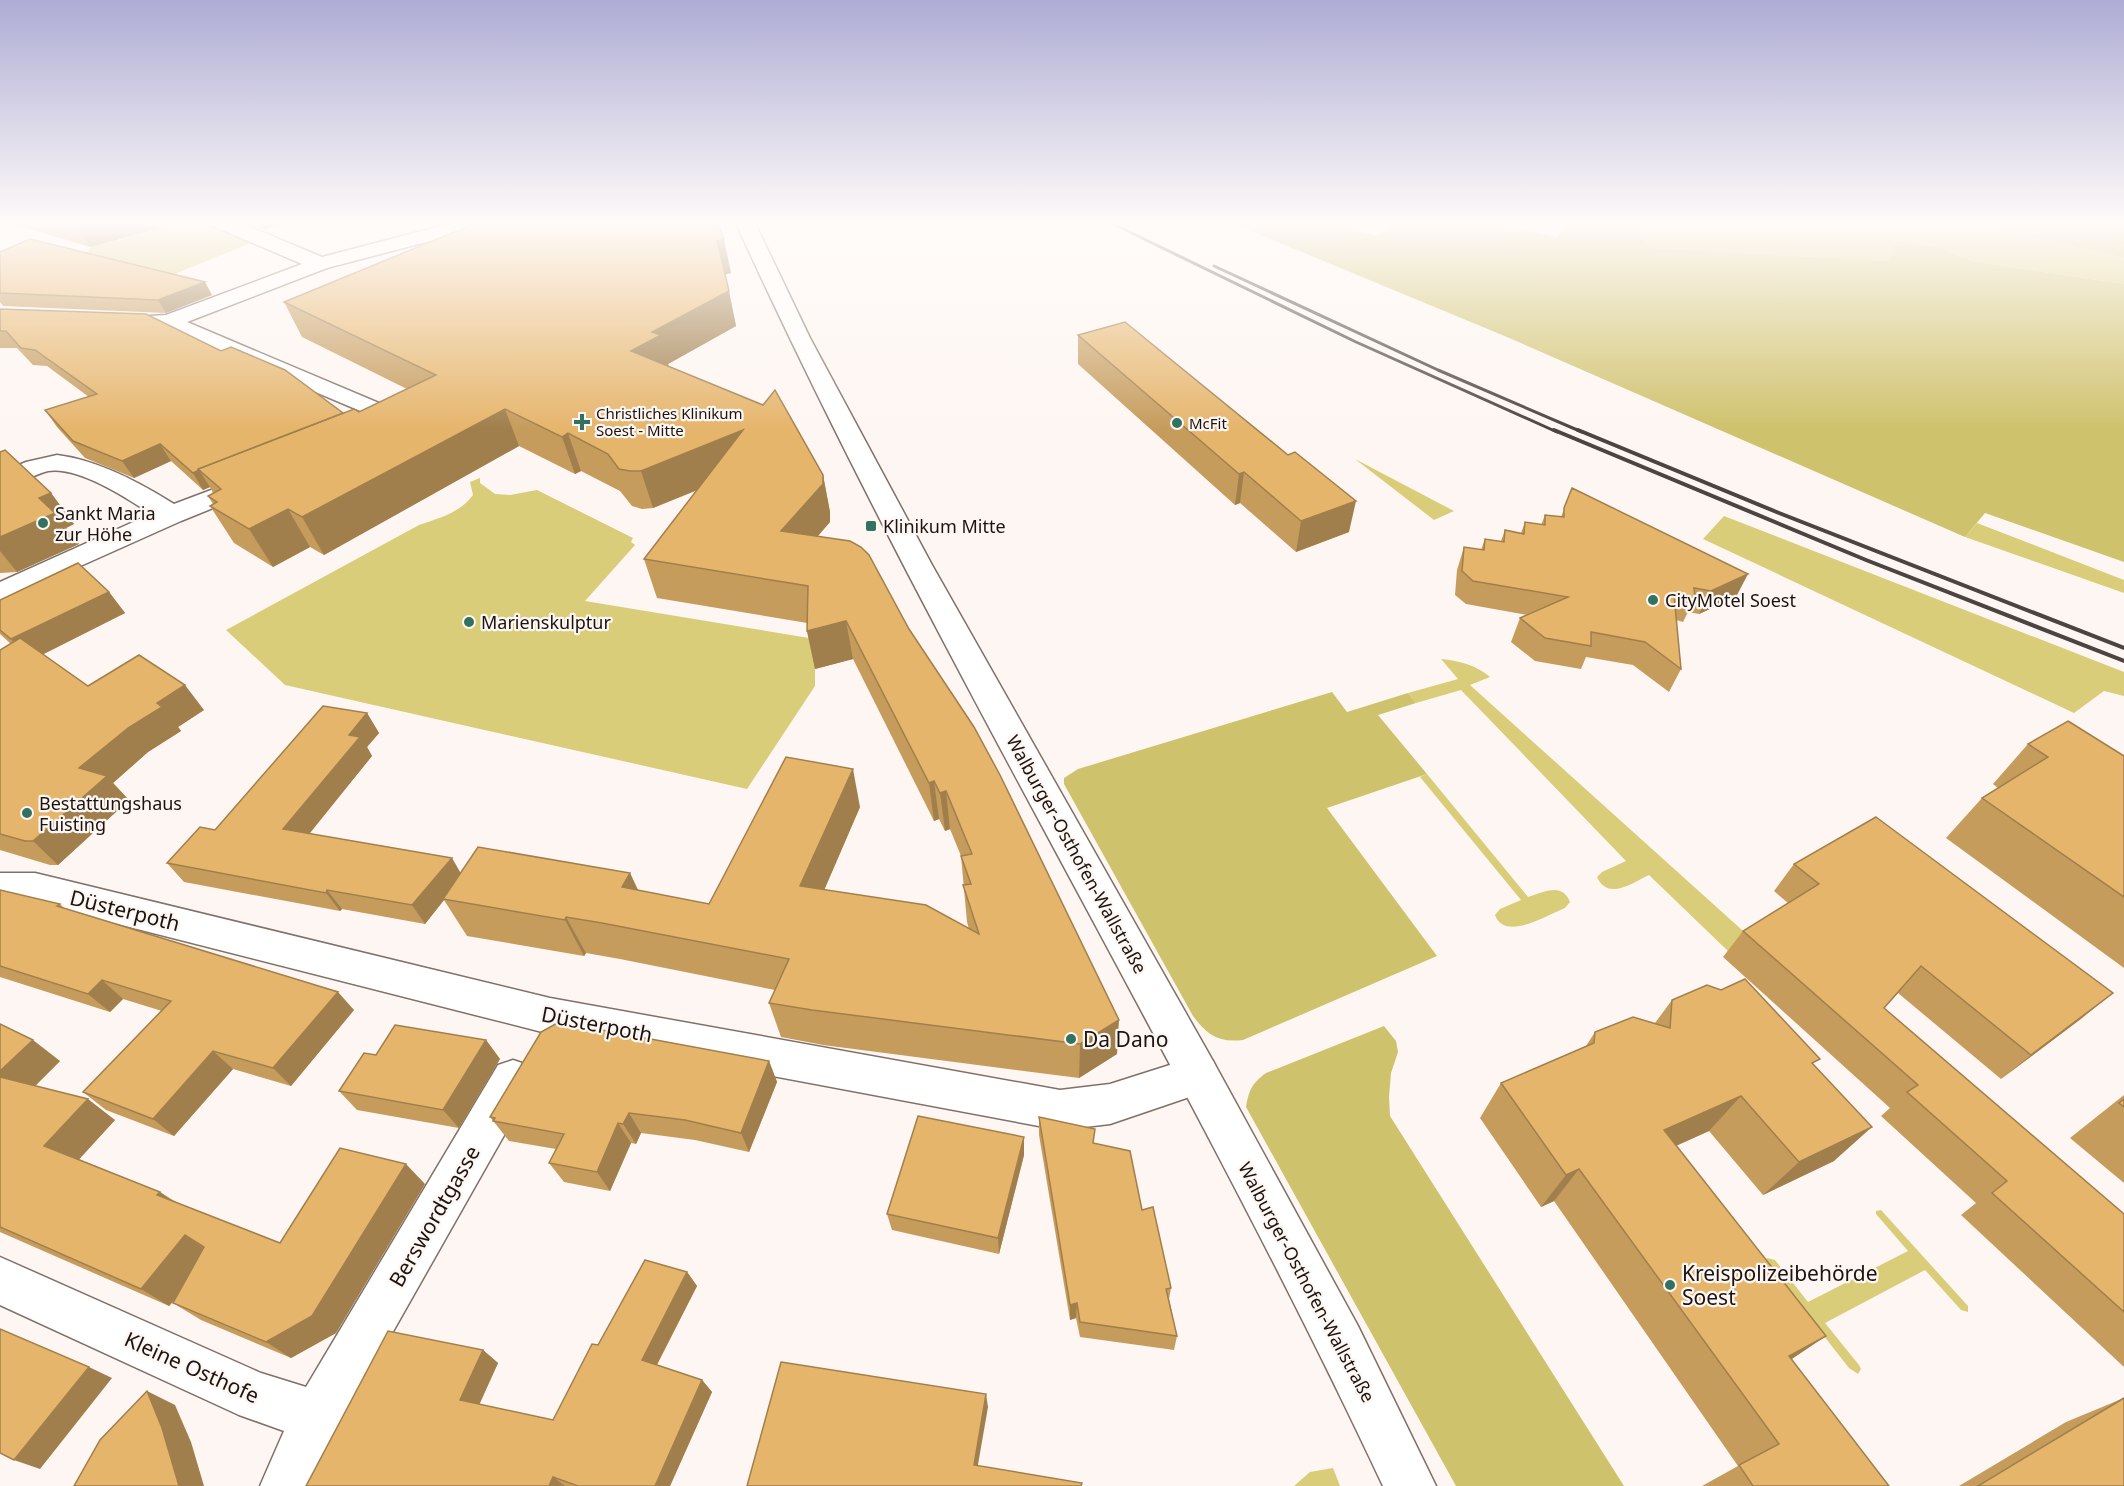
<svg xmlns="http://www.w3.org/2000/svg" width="2124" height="1486" font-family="'Noto Sans',sans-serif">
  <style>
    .green { fill: #dacd79 }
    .forest { fill: #cfc26d }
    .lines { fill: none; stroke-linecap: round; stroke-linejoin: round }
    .street-casing { stroke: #817067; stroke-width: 3 }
    .secondary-casing { stroke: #817067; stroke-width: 3 }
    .street { fill: #fff; fill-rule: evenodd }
    .secondary { fill: #fff; fill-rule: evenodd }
    .rail-far1 { stroke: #4b4440; stroke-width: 3 }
    .rail { stroke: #4b4440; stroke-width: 4 }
    .wall { fill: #c69c5d }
    .shaded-wall { fill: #a17f4c }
    .building { fill: #e6b56c; stroke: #a17f4c; stroke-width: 1.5 }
    .poi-dot { fill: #317261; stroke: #fef6f2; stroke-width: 2 }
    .labels { text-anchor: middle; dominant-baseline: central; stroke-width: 4.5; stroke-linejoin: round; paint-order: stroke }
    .far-poi-label { font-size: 15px; fill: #1a1410; stroke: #fef6f2; text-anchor: start }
    .poi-label { font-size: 18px; fill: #1a1410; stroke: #fef6f2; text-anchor: start }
    .street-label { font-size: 18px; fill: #1a1410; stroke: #fef6f2 }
    .near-street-label { font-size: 21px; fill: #1a1410; stroke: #fef6f2 }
    .near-poi-label { font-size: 21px; fill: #1a1410; stroke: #fef6f2; text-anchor: start }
  </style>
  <rect width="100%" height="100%" fill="#fef6f2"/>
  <g class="green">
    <polygon points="173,221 209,221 251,243 172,275 94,259 87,253 98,238 106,236 120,240"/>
    <polygon points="1643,221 1959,221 2124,258 2124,284 1971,261 1942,248 1896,240 1890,261 1650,248 1635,231"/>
    <polygon points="1355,459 1454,511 1434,520"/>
    <path d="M 480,478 L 480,483 L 495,494 L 510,495 L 537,490 L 633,538 L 631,542 L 635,545 L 585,601 L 815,639 L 815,686 L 747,789 L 285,685 L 226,630 L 419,525 C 439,518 460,513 473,495 L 470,482 Z"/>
    <polygon points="1724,516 2124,672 2124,696 2104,691 2074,713 1703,539"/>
    <polygon points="1977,523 2124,580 2124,593 1965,537"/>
    <path d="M 1441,659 C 1460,661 1476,665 1490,677 L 1470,685 L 1752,939 L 1730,953 L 1649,875 C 1632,883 1608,901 1597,877 L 1602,872 L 1626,861 L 1461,690 L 1416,703 L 1408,693 L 1458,679 Z"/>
    <path d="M 1427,774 L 1528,897 C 1544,892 1562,882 1570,902 L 1565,908 C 1547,915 1505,942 1495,915 L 1500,909 L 1521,900 L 1420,777 Z"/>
    <polygon points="1881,1210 1968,1306 1968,1312 1961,1310 1925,1270 1825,1323 1859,1365 1861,1369 1858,1374 1849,1368 1765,1261 1767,1258 1775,1260 1808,1302 1908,1251 1876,1214 1876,1211"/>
    <polygon points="1333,1468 1340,1486 1294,1486 1310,1472"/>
  </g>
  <g class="forest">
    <polygon points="1227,221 1337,221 1374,236 1399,221 1485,221 1557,237 1567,221 1643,221 1636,231 1650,248 1889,261 1896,240 1942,248 1971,261 2124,284 2124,562 1985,513 1965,537 1507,337"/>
    <polygon points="1959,221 2124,221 2124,258"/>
    <path d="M 1332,692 L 1347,712 L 1408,693 L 1416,703 L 1378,715 L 1427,774 L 1327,808 L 1437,956 L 1243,1040 C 1219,1043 1207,1035 1193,1016 L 1064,784 L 1064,778 L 1078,769 Z"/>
    <path d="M 1384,1026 L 1396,1041 L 1398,1052 L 1391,1073 L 1389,1097 L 1390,1116 L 1624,1486 L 1456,1486 L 1246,1107 C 1249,1090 1252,1083 1266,1073 Z"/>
  </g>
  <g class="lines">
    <g class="street-casing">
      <g id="street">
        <polygon points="209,221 236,221 322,257 460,221 493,221 520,226 523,230 520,234 513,236 484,232 461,233 327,268 187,322 412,417 415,422 412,427 403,429 164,328 150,326 147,321 150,316 166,315 302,264 211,225"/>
        <path d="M 57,455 C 98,460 139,482 174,504 L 251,475 L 260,477 L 264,483 L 260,489 L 181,521 L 0,602 L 0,582 L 151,514 C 127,498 78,466 48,471 C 32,475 17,486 0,490 L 0,473 L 26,462 Z"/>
        <polygon points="0,873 35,873 550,998 1060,1090 1110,1084 1198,1056 1213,1061 1219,1075 1213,1089 1110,1124 1060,1130 550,1034 35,903 0,903"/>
        <polygon points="513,1060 528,1065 534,1079 528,1093 335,1434 312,1486 260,1486 284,1431 239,1415 0,1305 0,1257 261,1373 306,1387 498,1065"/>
      </g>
    </g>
    <g class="secondary-casing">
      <path id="secondary" d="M 735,221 L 754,221 L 810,338 L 932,565 L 1213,1061 L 1358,1326 L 1436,1486 L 1383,1486 C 1182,1057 931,652 735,221 Z"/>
    </g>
    <use href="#street" class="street"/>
    <use href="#secondary" class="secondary"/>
    <g class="rail-far1">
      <polyline points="1107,221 1356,342 1557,432"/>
      <polyline points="1214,266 1438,370 1582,432"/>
    </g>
    <g class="rail">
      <polyline points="1554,430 1866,560 2124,661"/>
      <polyline points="1578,430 1779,513 2124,648"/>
    </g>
  </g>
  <g class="wall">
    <polygon points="3,221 184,221 90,247"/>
    <polygon points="243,221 289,221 264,230"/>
    <polygon points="516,226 731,273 725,274 736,326 668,364 669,366 823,475 830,512 830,522 817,536 1117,1054 1079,1078 823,1045 781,1037 769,1003 775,990 620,959 586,953 584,956 467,936 444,900 425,924 342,909 340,911 184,882 167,863 215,830 367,713 379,733 367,747 372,756 309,833 461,873 630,873 638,890 709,904 860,807 824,890 969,929 967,922 961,856 950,829 945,831 939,819 934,821 853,659 815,669 807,631 807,623 657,598 644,559 698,490 653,508 642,509 632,506 620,491 581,471 575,474 519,446 324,555 310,547 273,567 234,543 210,506 213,504 208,496 213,493 210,487 203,490 171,461 134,478 85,458 57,427 45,410 89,397 47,366 33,365 17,348 0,348 0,309 343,413 359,412 407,389 302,337 284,302"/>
    <polygon points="0,252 212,295 166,313 3,306 0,302"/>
    <polygon points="1078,335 1288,455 1349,532 1296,552 1240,503 1235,505 1078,364"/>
    <polygon points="0,451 51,493 74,524 66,528 79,544 17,572 0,573"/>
    <polygon points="1572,488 1736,597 1699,614 1688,612 1683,622 1676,620 1681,669 1669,692 1633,665 1586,657 1581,669 1535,661 1511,642 1520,618 1527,615 1466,604 1455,595 1457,570 1464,547 1481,550 1485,539 1501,541 1505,530 1521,533 1525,522 1541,525 1545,515 1561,517"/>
    <polygon points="109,592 125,613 43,654 88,686 204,710 178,727 181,731 148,752 113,783 129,800 58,865 50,865 0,850 0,650 11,644 0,634 0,600"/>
    <polygon points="2028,744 2124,756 2124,968 1946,838 1982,798 1998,788 1993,784"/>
    <polygon points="1794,864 2082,1018 2001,1079 1898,993 1884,1008 2124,1214 2124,1367 1961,1215 1976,1203 1881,1116 1890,1108 1723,957 1743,931 1788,903 1774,891"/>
    <polygon points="0,890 60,904 64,908 354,1010 291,1086 233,1069 174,1136 106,1110 83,1092 162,1011 123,999 110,1012 0,977"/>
    <polygon points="1672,1000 1814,1065 1834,1161 1763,1195 1709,1131 1676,1146 1826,1336 1791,1359 1889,1486 1702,1486 1738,1466 1554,1201 1541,1207 1480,1118 1501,1083 1586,1046 1595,1032 1655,1023"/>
    <polygon points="0,1024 60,1061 35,1086 115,1120 79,1159 160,1192 176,1202 280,1243 425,1184 336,1333 291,1358 201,1320 173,1303 176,1299 169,1306 0,1232"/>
    <polygon points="486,1040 500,1059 459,1128 357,1110 339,1091"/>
    <polygon points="769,1061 777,1082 749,1152 695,1140 641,1133 636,1144 631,1143 610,1191 564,1182 549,1163 556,1149 509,1141 490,1117"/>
    <polygon points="2124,1095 2124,1183 2070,1138"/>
    <polygon points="1039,1117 1095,1144 1142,1210 1171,1288 1169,1299 1177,1336 1174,1350 1080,1337 1076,1318 1070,1320 1039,1135"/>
    <polygon points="1024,1137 1024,1155 999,1254 892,1230 887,1214"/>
    <polygon points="687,1272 697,1286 657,1365 702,1380 712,1392 670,1486 306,1486 483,1350 498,1363 479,1404 553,1420 598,1345"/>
    <polygon points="2124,1398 2124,1486 1959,1486 2066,1422"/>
  </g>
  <g class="shaded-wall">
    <polygon points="75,221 184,221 90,247"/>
    <polygon points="260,221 289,221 264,230"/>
    <polygon points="724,239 731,273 724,275 717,241"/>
    <polygon points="205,282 212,295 166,313 158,300"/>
    <polygon points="729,291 736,326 668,364 670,371 631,351 652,332"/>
    <polygon points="505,409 519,446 324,555 302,517"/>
    <polygon points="743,430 752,467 653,508 641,471"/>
    <polygon points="568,433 581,471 575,474 562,437"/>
    <polygon points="160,444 171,461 134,478 122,461"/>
    <polygon points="199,470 210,487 203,490 193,473"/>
    <polygon points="1244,472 1240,503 1235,505 1239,474"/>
    <polygon points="823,475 830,512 830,522 790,569 781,531"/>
    <polygon points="51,493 74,524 66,528 79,544 17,572 0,551 0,537 39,498"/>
    <polygon points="1356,501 1349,532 1296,552 1301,521"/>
    <polygon points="288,509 310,547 273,567 249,529"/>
    <polygon points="1748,574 1736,597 1699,614 1711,591"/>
    <polygon points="109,592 125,613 30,661 11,639"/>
    <polygon points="846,621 853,659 815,669 807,631"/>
    <polygon points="185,685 204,710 178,727 181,731 148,752 113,783 129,800 58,865 33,841 79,768 157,703"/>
    <polygon points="367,713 379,733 367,747 372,756 298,848 283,829 349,735"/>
    <polygon points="853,769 860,807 810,923 800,886"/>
    <polygon points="934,781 939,819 934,821 929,783"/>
    <polygon points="946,791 950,829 945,831 940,793"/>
    <polygon points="452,858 463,877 443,899 444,900 425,924 412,905"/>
    <polygon points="630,873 647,910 622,887"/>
    <polygon points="327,890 342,909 340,911 326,893"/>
    <polygon points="566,917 586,953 584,956 565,920"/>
    <polygon points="102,980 123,999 110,1012 88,994"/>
    <polygon points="338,992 354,1010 291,1086 273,1068"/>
    <polygon points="2113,993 2082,1018 2001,1079 2031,1055"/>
    <polygon points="1119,1020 1117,1054 1079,1078 1080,1044"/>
    <polygon points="33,1040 60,1061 24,1097 0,1080 0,1071"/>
    <polygon points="486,1040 500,1059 459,1128 443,1110"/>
    <polygon points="213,1051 233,1069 174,1136 153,1119"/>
    <polygon points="769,1061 777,1082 749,1152 741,1133"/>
    <polygon points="1741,1096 1709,1131 1635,1164 1664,1130"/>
    <polygon points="88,1099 115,1120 73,1166 44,1146"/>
    <polygon points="629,1113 641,1133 636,1144 623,1124"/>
    <polygon points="618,1123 631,1143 610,1191 597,1172"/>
    <polygon points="1872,1127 1834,1161 1763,1195 1799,1162"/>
    <polygon points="1024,1137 1024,1155 999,1254 998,1238"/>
    <polygon points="406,1164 425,1184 336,1333 291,1358 266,1342"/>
    <polygon points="1579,1169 1554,1201 1541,1207 1566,1175"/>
    <polygon points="160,1192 187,1211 157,1195"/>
    <polygon points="185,1235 211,1253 169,1306 141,1289"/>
    <polygon points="687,1272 697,1286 653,1372 642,1360"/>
    <polygon points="1077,1303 1076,1318 1070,1320 1070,1305"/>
    <polygon points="1826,1336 1786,1363 1789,1356"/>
    <polygon points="483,1350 498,1363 476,1412 460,1400"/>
    <polygon points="89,1367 112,1378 40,1469 14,1460"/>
    <polygon points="702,1380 712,1392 670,1486 655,1486"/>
    <polygon points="147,1391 175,1405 191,1442 204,1486 179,1486"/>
    <polygon points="986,1394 988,1407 976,1476 974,1465"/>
    <polygon points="553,1477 565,1486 549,1486"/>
  </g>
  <g class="building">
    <polygon points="481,221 503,221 516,226 516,221 716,221 724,239 717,241 729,291 652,332 661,335 631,351 763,405 775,390 823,475 823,484 781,531 850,541 861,547 869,555 909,629 974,727 1000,775 1119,1020 1080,1044 812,1010 769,1003 789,959 602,923 566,917 565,920 443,899 478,847 630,873 622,887 709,904 786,757 853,769 800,886 926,905 979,934 963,885 971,884 961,856 972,854 946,791 940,793 934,781 929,783 846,621 807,631 808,586 644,559 743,430 641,471 630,471 619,469 608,454 568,433 562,437 505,409 302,517 288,509 249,529 210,506 217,502 208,496 221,489 198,469 354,409 359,412 436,375 284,302"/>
    <polygon points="30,239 205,282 158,300 0,293 0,252"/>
    <polygon points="0,309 146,314 221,351 231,347 285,370 343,413 198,469 199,470 193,473 160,444 122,461 73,441 45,410 97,394 35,350 21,348 6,331 0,331"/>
    <polygon points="1125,322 1288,455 1295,452 1356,501 1301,521 1244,472 1239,474 1078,335"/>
    <polygon points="5,450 51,493 39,498 55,513 0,537 0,452"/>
    <polygon points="1572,488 1748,574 1711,591 1694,588 1695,598 1674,595 1681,669 1645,642 1591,632 1591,646 1545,638 1520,618 1568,597 1473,581 1462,571 1464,547 1484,550 1485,539 1504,542 1505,530 1524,534 1525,522 1545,525 1545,515 1564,517 1564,508"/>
    <polygon points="78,563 109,592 11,639 0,630 0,600"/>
    <polygon points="20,638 88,686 139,655 185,685 157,703 162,707 128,728 79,768 107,776 33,841 25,841 0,834 0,650"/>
    <polygon points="323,706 367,713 349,735 360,737 283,829 452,858 412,905 327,890 326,893 167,863 200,827 215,830"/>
    <polygon points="2068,721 2124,756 2124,897 1982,798 2048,757 2028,744"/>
    <polygon points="1876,817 2113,993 2031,1055 1921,966 1884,1008 2124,1214 2124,1312 1992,1193 2007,1181 1907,1092 1918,1085 1743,931 1819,884 1794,864"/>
    <polygon points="0,890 60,904 57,906 338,992 273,1068 213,1051 153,1119 83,1092 171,1001 102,980 88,994 0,966"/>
    <polygon points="1745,979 1820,1059 1812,1063 1872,1127 1799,1162 1741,1096 1664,1130 1826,1336 1789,1356 1889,1486 1753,1486 1739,1465 1779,1444 1579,1169 1566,1175 1501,1083 1594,1043 1595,1032 1633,1017 1670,1028 1672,1000 1707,985 1721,990"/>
    <polygon points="559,1022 769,1061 741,1133 685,1120 629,1113 623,1124 618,1123 597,1172 549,1163 564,1134 493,1121 495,1118 490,1117 541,1032"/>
    <polygon points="0,1024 33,1040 0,1071"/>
    <polygon points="395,1025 486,1040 443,1110 339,1091 364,1053 376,1055"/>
    <polygon points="0,1077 88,1099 44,1146 160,1192 157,1195 280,1243 340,1148 406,1164 312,1316 266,1342 173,1303 204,1247 185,1235 141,1289 0,1227"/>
    <polygon points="2124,1099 2124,1107 2119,1103"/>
    <polygon points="918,1116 1024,1137 998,1238 887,1214"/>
    <polygon points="1039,1117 1095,1129 1093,1143 1130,1151 1142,1210 1153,1207 1171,1288 1166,1289 1177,1336 1080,1322 1077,1303 1070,1305"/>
    <polygon points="645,1260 687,1272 642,1360 702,1380 655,1486 578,1486 553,1477 549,1486 306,1486 388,1331 483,1350 460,1400 553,1420 592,1344 598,1345"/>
    <polygon points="0,1329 89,1367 14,1460 0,1453"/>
    <polygon points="781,1362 986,1394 974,1465 1082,1483 1081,1486 747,1486"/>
    <polygon points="147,1391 162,1428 179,1486 74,1486 100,1440"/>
    <polygon points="2124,1398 2124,1486 1978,1486"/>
  </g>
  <linearGradient id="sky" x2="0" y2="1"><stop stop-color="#aeacd4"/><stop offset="0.52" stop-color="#fffbf9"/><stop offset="1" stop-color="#fffbf9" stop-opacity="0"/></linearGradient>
  <rect width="2124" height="429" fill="url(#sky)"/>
  <g class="poi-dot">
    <path d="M579 413h6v6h6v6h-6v6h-6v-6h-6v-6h6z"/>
    <circle cx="1177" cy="423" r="6"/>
    <circle cx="43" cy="523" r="6"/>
    <rect x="865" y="520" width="12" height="12" rx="3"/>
    <circle cx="1653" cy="600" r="6"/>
    <circle cx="469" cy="622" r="6"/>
    <circle cx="27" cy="813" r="6"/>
    <circle cx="1071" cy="1039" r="6"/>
    <circle cx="1670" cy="1285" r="6"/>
  </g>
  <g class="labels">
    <g class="far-poi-label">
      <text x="596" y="413">Christliches Klinikum<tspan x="596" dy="17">Soest - Mitte</tspan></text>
      <text x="1189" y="423">McFit</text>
    </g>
    <g class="poi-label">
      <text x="55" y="513">Sankt Maria<tspan x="55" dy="21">zur Höhe</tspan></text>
      <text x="883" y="526">Klinikum Mitte</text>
      <text x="1665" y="600">CityMotel Soest</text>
      <text x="481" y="622">Marienskulptur</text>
      <text x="39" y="803">Bestattungshaus<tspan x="39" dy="21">Fuisting</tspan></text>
    </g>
    <g class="street-label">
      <text transform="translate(1077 854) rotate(61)">Walburger-Osthofen-Wallstraße</text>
      <text transform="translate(1307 1282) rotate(62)">Walburger-Osthofen-Wallstraße</text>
    </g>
    <g class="near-street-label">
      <text transform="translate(125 910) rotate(14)">Düsterpoth</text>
      <text transform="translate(597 1024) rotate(11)">Düsterpoth</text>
      <text transform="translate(434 1216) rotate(-60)">Berswordtgasse</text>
      <text transform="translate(192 1367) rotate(24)">Kleine Osthofe</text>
    </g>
    <g class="near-poi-label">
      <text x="1083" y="1039">Da Dano</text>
      <text x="1682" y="1273">Kreispolizeibehörde<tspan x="1682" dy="24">Soest</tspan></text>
    </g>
  </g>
</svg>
